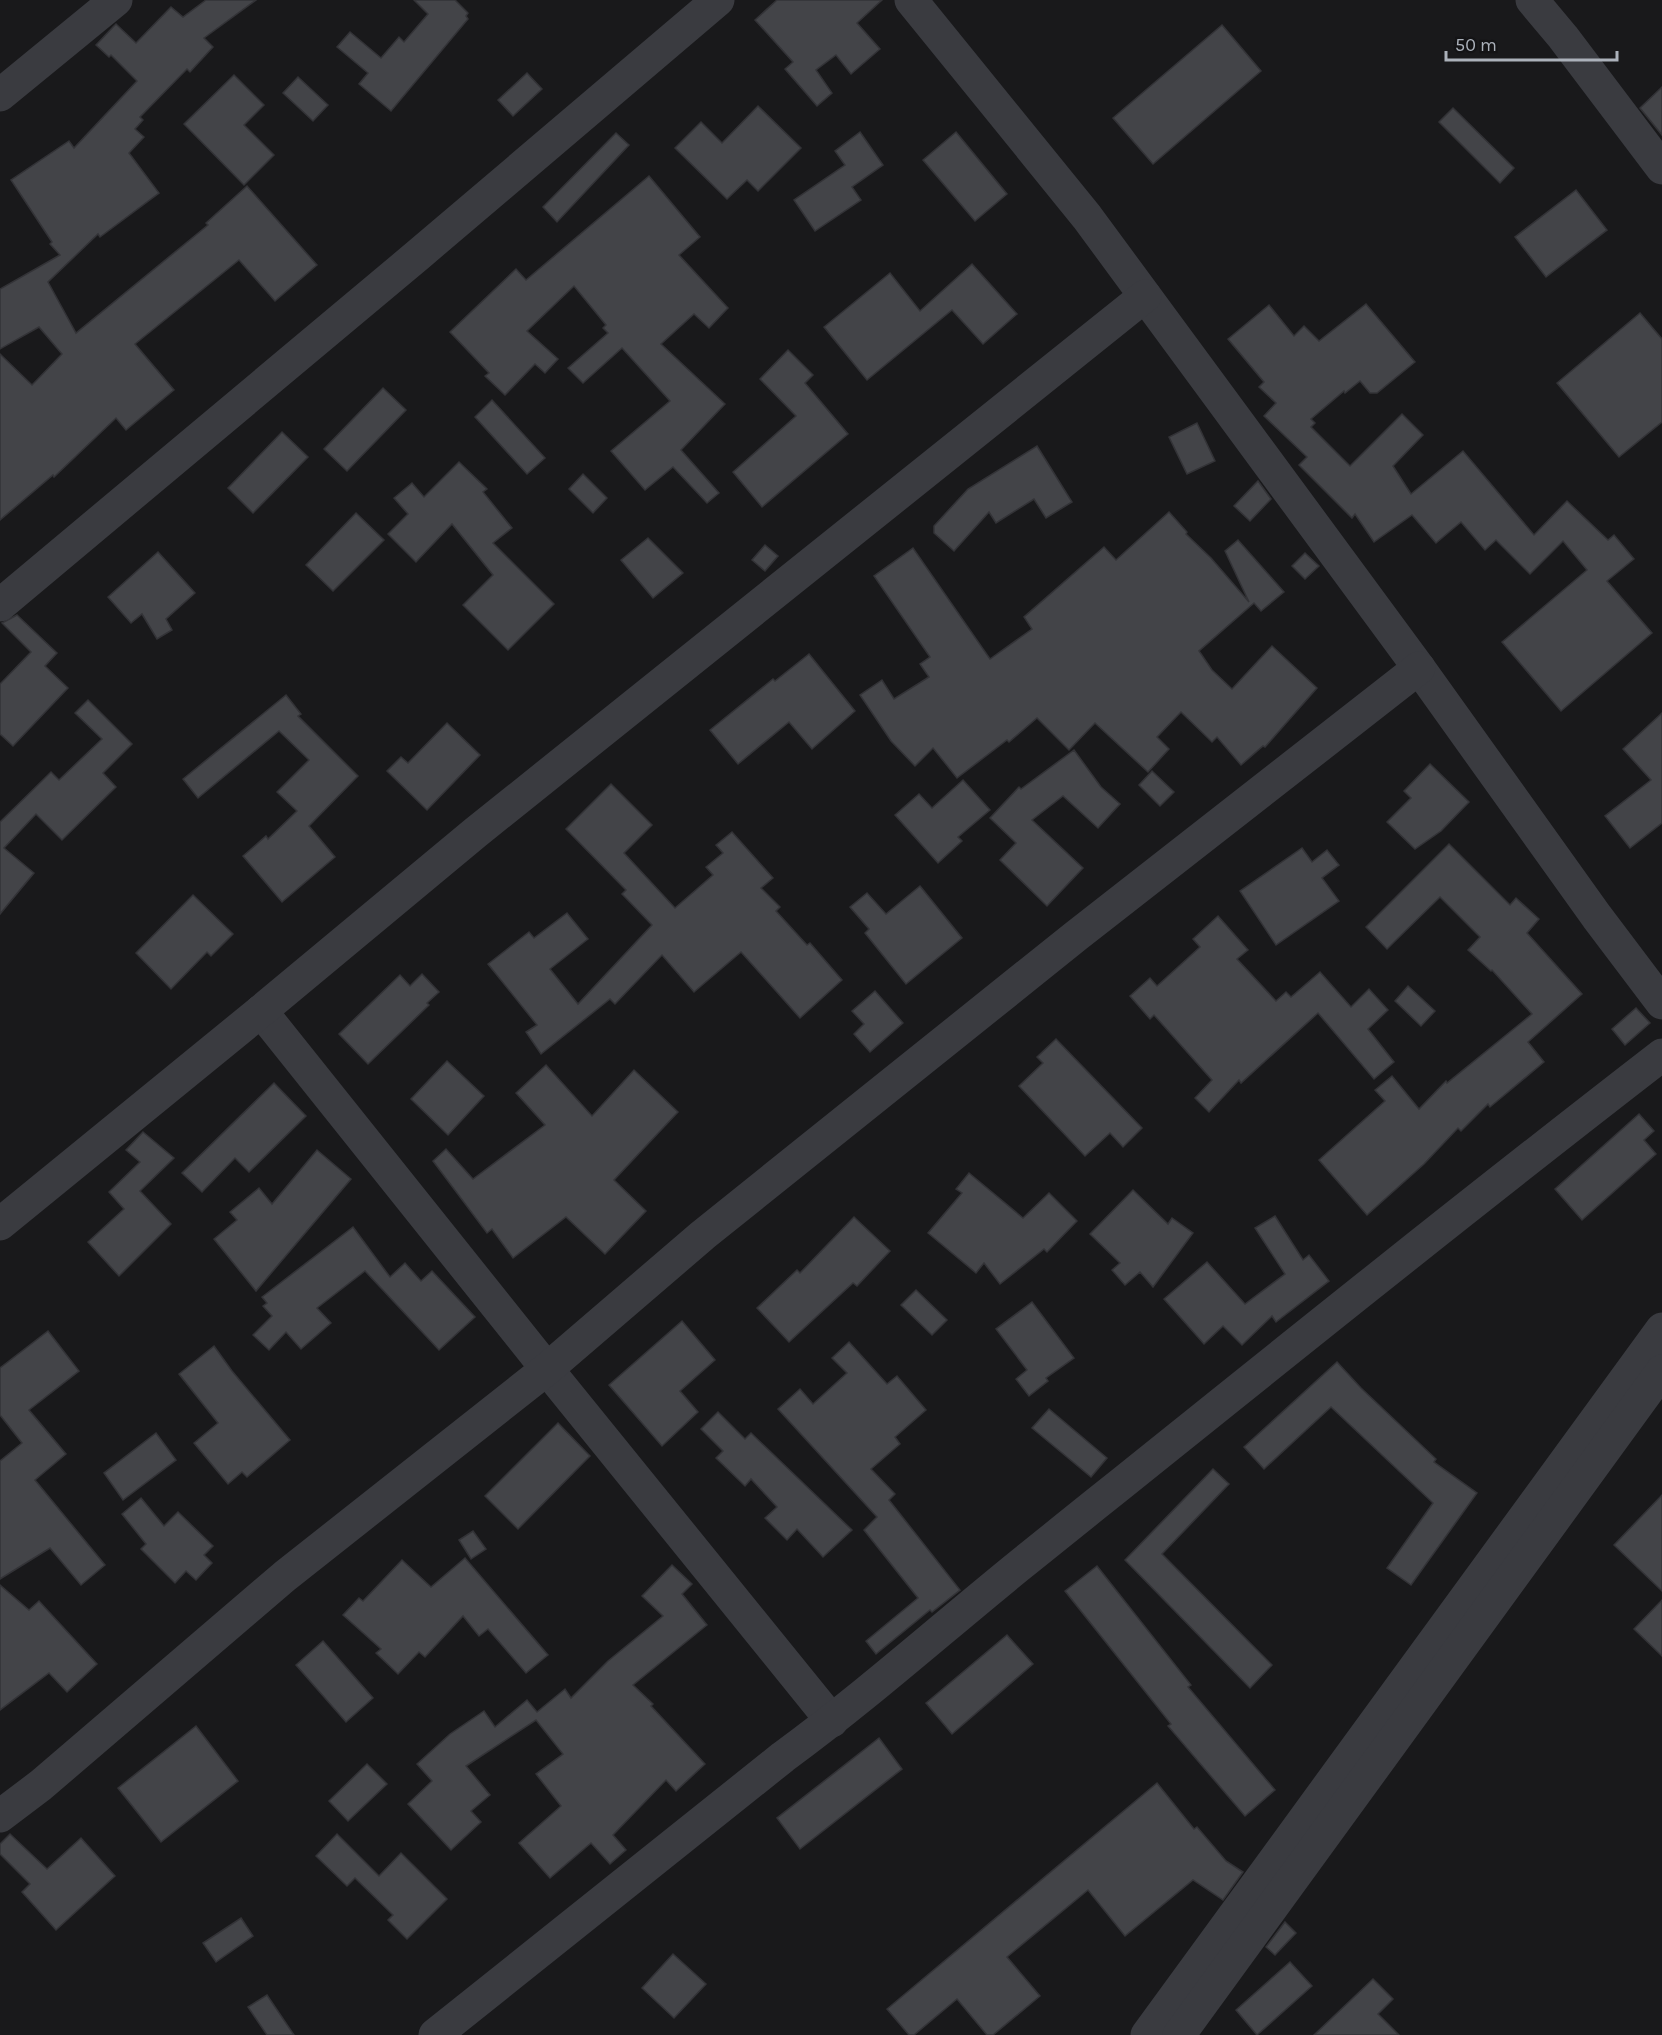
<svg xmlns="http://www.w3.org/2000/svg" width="1662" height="2035" font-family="Karla,sans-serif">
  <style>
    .building { fill: #434448; stroke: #333337; stroke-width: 1.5 }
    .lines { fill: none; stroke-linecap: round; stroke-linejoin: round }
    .minor { stroke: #3a3b40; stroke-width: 33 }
  </style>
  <rect width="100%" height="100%" fill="#19191b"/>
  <g class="building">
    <polygon points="206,0 256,0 204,38 213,47 190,72 187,69 140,117 143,120 135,129 144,137 129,153 159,193 100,237 98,234 48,282 76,333 208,225 206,223 247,186 317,265 275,301 239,260 135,344 174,390 126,430 116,418 54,477 53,475 0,520 0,354 32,385 62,354 39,327 0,349 0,289 60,255 50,244 52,242 11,180 69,141 74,148 137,81 111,55 109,57 96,45 113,27 116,24 136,43 171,7 183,17"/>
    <polygon points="414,0 455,0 468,13 466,16 468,19 391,111 359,84 368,73 337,47 350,32 381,58 399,37 404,42 428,14"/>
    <polygon points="777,0 882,0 857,23 880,49 851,74 836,55 816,70 832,93 817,106 785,69 793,62 755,20"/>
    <polygon points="1222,25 1261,71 1153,164 1113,118"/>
    <polygon points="527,73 542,89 513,116 498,100"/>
    <polygon points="234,75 264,105 244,125 274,155 244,185 184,124"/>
    <polygon points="298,77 328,105 313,121 283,93"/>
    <polygon points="1662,87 1662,135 1640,108"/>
    <polygon points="758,106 801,148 758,191 747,180 727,199 675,148 701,122 722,143"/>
    <polygon points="1453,108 1514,168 1500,183 1439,122"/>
    <polygon points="860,132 883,165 852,187 861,200 815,231 794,200 845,165 835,151"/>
    <polygon points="956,132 1007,194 975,221 923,160"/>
    <polygon points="616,133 629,145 557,222 543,207"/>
    <polygon points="649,176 700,237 679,255 728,308 709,328 694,314 661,344 725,404 681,450 719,493 707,503 673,467 645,490 611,451 670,401 622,348 583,383 568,368 608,333 603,328 606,325 574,286 527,331 558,359 545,373 535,364 505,395 485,376 489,373 450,332 516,269 526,280"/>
    <polygon points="1576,190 1607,230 1546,277 1515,237"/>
    <polygon points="972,264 1017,314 983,344 952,310 867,380 824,327 890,273 920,311"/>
    <polygon points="1366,304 1415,362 1377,393 1370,393 1360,381 1345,393 1344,391 1311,419 1315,423 1311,427 1350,466 1402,414 1423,435 1393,466 1411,494 1463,451 1534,535 1567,501 1608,540 1614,535 1634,559 1607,581 1652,633 1561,711 1502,642 1587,570 1563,541 1530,574 1496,540 1485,550 1461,522 1436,543 1412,515 1374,542 1355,514 1352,518 1299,465 1307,457 1264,416 1276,403 1259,387 1264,382 1228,339 1269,305 1294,336 1304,326 1319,341"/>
    <polygon points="1640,313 1662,339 1662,422 1619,457 1557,383"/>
    <polygon points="788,350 813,375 805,383 848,434 762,507 733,472 796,416 760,379"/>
    <polygon points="383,388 406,410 347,471 324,449"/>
    <polygon points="492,400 545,458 527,474 475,417"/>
    <polygon points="1197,423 1215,461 1187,474 1169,437"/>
    <polygon points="282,432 308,457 253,513 228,488"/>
    <polygon points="1037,446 1072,502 1046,518 1034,499 996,523 989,512 954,551 934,533 934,526 968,489"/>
    <polygon points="459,462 487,489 483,492 512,528 493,543 554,604 508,650 463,605 493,575 452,524 416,562 388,534 408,514 394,498 412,483 424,497"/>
    <polygon points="583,474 607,498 593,513 569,489"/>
    <polygon points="1258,481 1271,499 1250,521 1234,506"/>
    <polygon points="1169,512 1187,532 1186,534 1211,558 1249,602 1225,551 1238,540 1284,592 1261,611 1254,603 1199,651 1212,670 1232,689 1272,646 1317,688 1265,747 1263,746 1241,765 1217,737 1212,742 1181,712 1157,737 1169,749 1148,772 1095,723 1069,750 1037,718 1009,742 1007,740 957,778 933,748 915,766 891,741 860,695 882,680 894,699 929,677 920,664 930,657 874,576 913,548 990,659 1032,629 1024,617 1104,547 1116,560"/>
    <polygon points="356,513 384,540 333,591 306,565"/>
    <polygon points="648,538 683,573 653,598 621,560"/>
    <polygon points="765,545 778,556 765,571 752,560"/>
    <polygon points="158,552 195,593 166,619 172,630 157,639 142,614 131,623 108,597"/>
    <polygon points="1305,553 1319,566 1305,579 1292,566"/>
    <polygon points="17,615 57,653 45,666 68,688 13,746 0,734 0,684 31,652 2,623"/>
    <polygon points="809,654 855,711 812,749 789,722 738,764 710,730 773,679 775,681"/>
    <polygon points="286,695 301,714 298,716 358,776 309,826 335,857 282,902 243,856 266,836 268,839 297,811 277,792 309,760 279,731 198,798 183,779"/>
    <polygon points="88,700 132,744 103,773 116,787 62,840 36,814 4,848 34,873 0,914 0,822 51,772 59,780 102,739 75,713"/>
    <polygon points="1662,713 1662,823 1630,848 1605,816 1651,780 1623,749"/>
    <polygon points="447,723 480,755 427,810 387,771 401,757 408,763"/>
    <polygon points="1074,750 1101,787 1120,804 1098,828 1063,796 1032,820 1083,868 1047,906 1000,860 1016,843 990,818 1019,787 1021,789"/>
    <polygon points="1430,764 1469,802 1441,831 1415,849 1387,822 1411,798 1404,791"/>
    <polygon points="1152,771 1174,792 1160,806 1139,785"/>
    <polygon points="963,780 990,810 958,837 962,841 938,863 895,815 919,794 932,808"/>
    <polygon points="611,784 652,825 624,853 675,908 713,875 706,867 723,853 716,845 732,832 773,878 761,888 780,907 776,911 807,945 810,943 842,980 800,1018 741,952 694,992 662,955 615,1004 610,999 541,1054 526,1032 537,1025 488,964 529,932 534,938 567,913 588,939 550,969 578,1004 652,925 622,894 626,890 566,829"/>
    <polygon points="1449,844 1510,905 1516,898 1539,919 1527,933 1582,994 1528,1042 1544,1062 1490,1107 1488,1104 1461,1131 1458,1128 1424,1164 1367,1215 1319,1160 1385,1101 1375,1090 1392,1076 1419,1109 1446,1081 1447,1083 1532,1014 1492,970 1491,971 1468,950 1480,937 1440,897 1387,949 1366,927"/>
    <polygon points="1302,848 1312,862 1327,850 1339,865 1322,878 1339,901 1276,945 1240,891"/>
    <polygon points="920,886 962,938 906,984 865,933 869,929 850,907 867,893 886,914"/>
    <polygon points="193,895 233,934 211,956 207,952 171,989 136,953"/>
    <polygon points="1218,916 1248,950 1237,959 1276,1001 1286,992 1291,997 1320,972 1351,1007 1369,989 1388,1010 1368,1029 1394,1062 1374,1079 1318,1013 1241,1083 1239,1080 1209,1112 1195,1098 1212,1080 1154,1015 1150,1019 1130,996 1150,978 1157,986 1200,947 1193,939"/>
    <polygon points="422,974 439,992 427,1003 429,1005 368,1064 339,1034 400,975 410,986"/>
    <polygon points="1408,986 1435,1011 1421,1026 1395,1001"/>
    <polygon points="875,991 903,1023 870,1052 854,1034 864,1024 852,1011"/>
    <polygon points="1636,1008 1650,1023 1625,1045 1612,1029"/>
    <polygon points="1056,1039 1142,1128 1123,1147 1110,1133 1085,1156 1019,1086 1043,1063 1037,1057"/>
    <polygon points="447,1061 484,1096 448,1135 411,1099"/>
    <polygon points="546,1065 592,1116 634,1070 678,1112 614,1180 646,1211 605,1254 566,1217 513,1258 492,1229 487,1233 433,1161 446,1149 473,1179 545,1125 516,1093"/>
    <polygon points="274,1083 306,1116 249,1172 235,1158 202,1192 182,1173"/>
    <polygon points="1639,1114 1654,1131 1644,1140 1656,1154 1582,1220 1555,1189"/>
    <polygon points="143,1132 174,1158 140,1191 171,1224 119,1276 88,1242 124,1209 109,1192 140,1162 126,1150"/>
    <polygon points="317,1150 351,1179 256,1291 214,1239 237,1220 230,1212 259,1188 272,1204"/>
    <polygon points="969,1173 1023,1218 1049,1193 1077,1221 1047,1252 1044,1249 1000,1284 984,1263 976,1273 928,1233 962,1193 956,1189"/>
    <polygon points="1133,1190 1168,1224 1172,1218 1193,1233 1153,1287 1140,1272 1125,1285 1112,1270 1120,1263 1090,1234"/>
    <polygon points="1275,1216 1303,1260 1309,1255 1329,1281 1276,1322 1272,1316 1242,1345 1223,1326 1204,1344 1164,1299 1207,1262 1245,1304 1285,1274 1255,1228"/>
    <polygon points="854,1217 890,1251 857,1286 853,1283 789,1342 757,1308 797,1270 800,1273"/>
    <polygon points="353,1227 390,1277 405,1263 421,1281 432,1271 475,1317 439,1350 365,1271 317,1308 331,1323 301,1349 286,1332 269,1350 253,1335 272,1316 263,1306 267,1303 262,1297"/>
    <polygon points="916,1290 947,1320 932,1335 901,1305"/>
    <polygon points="1032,1302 1074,1358 1046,1378 1048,1381 1029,1396 1016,1379 1027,1370 996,1329"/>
    <polygon points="682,1321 715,1360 680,1391 698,1412 662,1446 609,1385"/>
    <polygon points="48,1331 79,1371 29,1410 66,1454 35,1480 105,1565 81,1585 50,1548 0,1579 0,1461 22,1443 0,1415 0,1368"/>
    <polygon points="849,1342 887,1384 897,1376 926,1410 895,1437 900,1444 871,1469 895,1494 889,1500 960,1590 932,1612 930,1610 876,1654 866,1641 918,1598 864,1530 877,1517 778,1409 800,1389 813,1404 847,1373 832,1358"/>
    <polygon points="214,1346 232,1371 290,1440 247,1477 242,1472 228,1484 194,1443 218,1423 179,1374"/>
    <polygon points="1337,1362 1361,1388 1436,1459 1434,1462 1477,1493 1411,1585 1387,1568 1433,1503 1331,1407 1264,1469 1244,1447"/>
    <polygon points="1049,1409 1107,1458 1091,1477 1032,1428"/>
    <polygon points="718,1412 745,1439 751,1433 852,1530 823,1557 797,1529 787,1540 765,1518 777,1507 751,1479 745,1486 716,1458 723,1451 701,1429"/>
    <polygon points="558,1423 590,1456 518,1529 485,1496"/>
    <polygon points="156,1433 176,1460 123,1500 104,1473"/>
    <polygon points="1213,1469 1229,1484 1162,1554 1272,1665 1250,1688 1125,1560"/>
    <polygon points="1662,1495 1662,1591 1614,1545"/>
    <polygon points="141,1498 164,1526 178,1512 213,1546 204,1555 212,1563 196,1580 186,1571 175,1583 141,1549 146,1544 122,1514"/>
    <polygon points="473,1531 486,1549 471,1559 459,1540"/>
    <polygon points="465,1558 548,1655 526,1673 488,1629 479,1636 463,1616 425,1657 419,1652 398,1674 376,1653 381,1649 343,1615 359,1598 363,1601 402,1560 431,1587"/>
    <polygon points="672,1565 692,1584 682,1594 707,1625 633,1685 653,1704 651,1706 705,1764 676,1791 666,1780 613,1835 626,1850 610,1864 591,1843 550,1878 519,1843 561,1806 536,1774 563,1754 536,1720 466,1766 490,1795 471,1811 481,1822 451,1850 408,1804 432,1781 417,1764 450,1734 484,1711 495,1727 527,1700 537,1712 565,1689 571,1698 608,1661 663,1616 642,1596"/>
    <polygon points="1097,1566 1191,1685 1188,1687 1275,1790 1245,1816 1168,1726 1171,1724 1065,1591"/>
    <polygon points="0,1585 29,1610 39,1601 97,1664 67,1692 49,1673 0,1710"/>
    <polygon points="1662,1600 1662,1656 1634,1629"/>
    <polygon points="1007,1635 1033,1664 952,1734 926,1703"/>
    <polygon points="323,1641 373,1698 346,1722 296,1665"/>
    <polygon points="196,1726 238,1781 161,1842 118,1788"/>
    <polygon points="879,1738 902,1769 800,1849 777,1818"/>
    <polygon points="367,1764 387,1784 348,1821 329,1801"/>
    <polygon points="1157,1783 1194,1829 1197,1827 1226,1861 1243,1872 1223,1900 1193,1880 1125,1936 1088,1890 1007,1957 1040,1996 993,2035 987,2035 957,1999 914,2035 909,2035 887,2009"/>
    <polygon points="10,1834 47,1869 81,1838 115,1876 56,1930 22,1892 30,1884 0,1854 0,1844"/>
    <polygon points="337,1834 379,1876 401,1853 447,1899 407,1939 388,1920 393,1915 355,1878 347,1886 316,1856"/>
    <polygon points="241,1918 253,1936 216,1962 203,1943"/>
    <polygon points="1285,1922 1296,1933 1275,1955 1266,1947"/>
    <polygon points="673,1954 706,1984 674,2018 642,1988"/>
    <polygon points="1290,1962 1312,1986 1257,2035 1236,2010"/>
    <polygon points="1373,1979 1393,1999 1378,2014 1399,2035 1314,2035"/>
    <polygon points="267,1995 294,2035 267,2035 248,2007"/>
  </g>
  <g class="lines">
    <g class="minor">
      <polyline points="911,0 1087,217 1419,668 1597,917 1662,1003"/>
      <polyline points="1532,0 1563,37 1662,168"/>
      <polyline points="0,95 116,0"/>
      <polyline points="0,605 418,255 718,0"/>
      <polyline points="261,1011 547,1369 832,1721"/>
      <polyline points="0,1224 261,1011 475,833 1145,296"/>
      <polyline points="0,1816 41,1785 285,1576 547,1369 703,1235 1076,936 1419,668"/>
      <path d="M 435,2035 L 783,1757 C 865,1697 941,1629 1020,1565 C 1233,1394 1446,1222 1662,1055"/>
      <polyline points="1147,2035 1662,1329"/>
      <polyline points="1179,2035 1662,1371"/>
    </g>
  </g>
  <path d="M1446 51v9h171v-9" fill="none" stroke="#abb1ba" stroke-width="3"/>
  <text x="1455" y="51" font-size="18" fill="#abb1ba" stroke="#141416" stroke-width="4.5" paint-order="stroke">50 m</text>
</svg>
